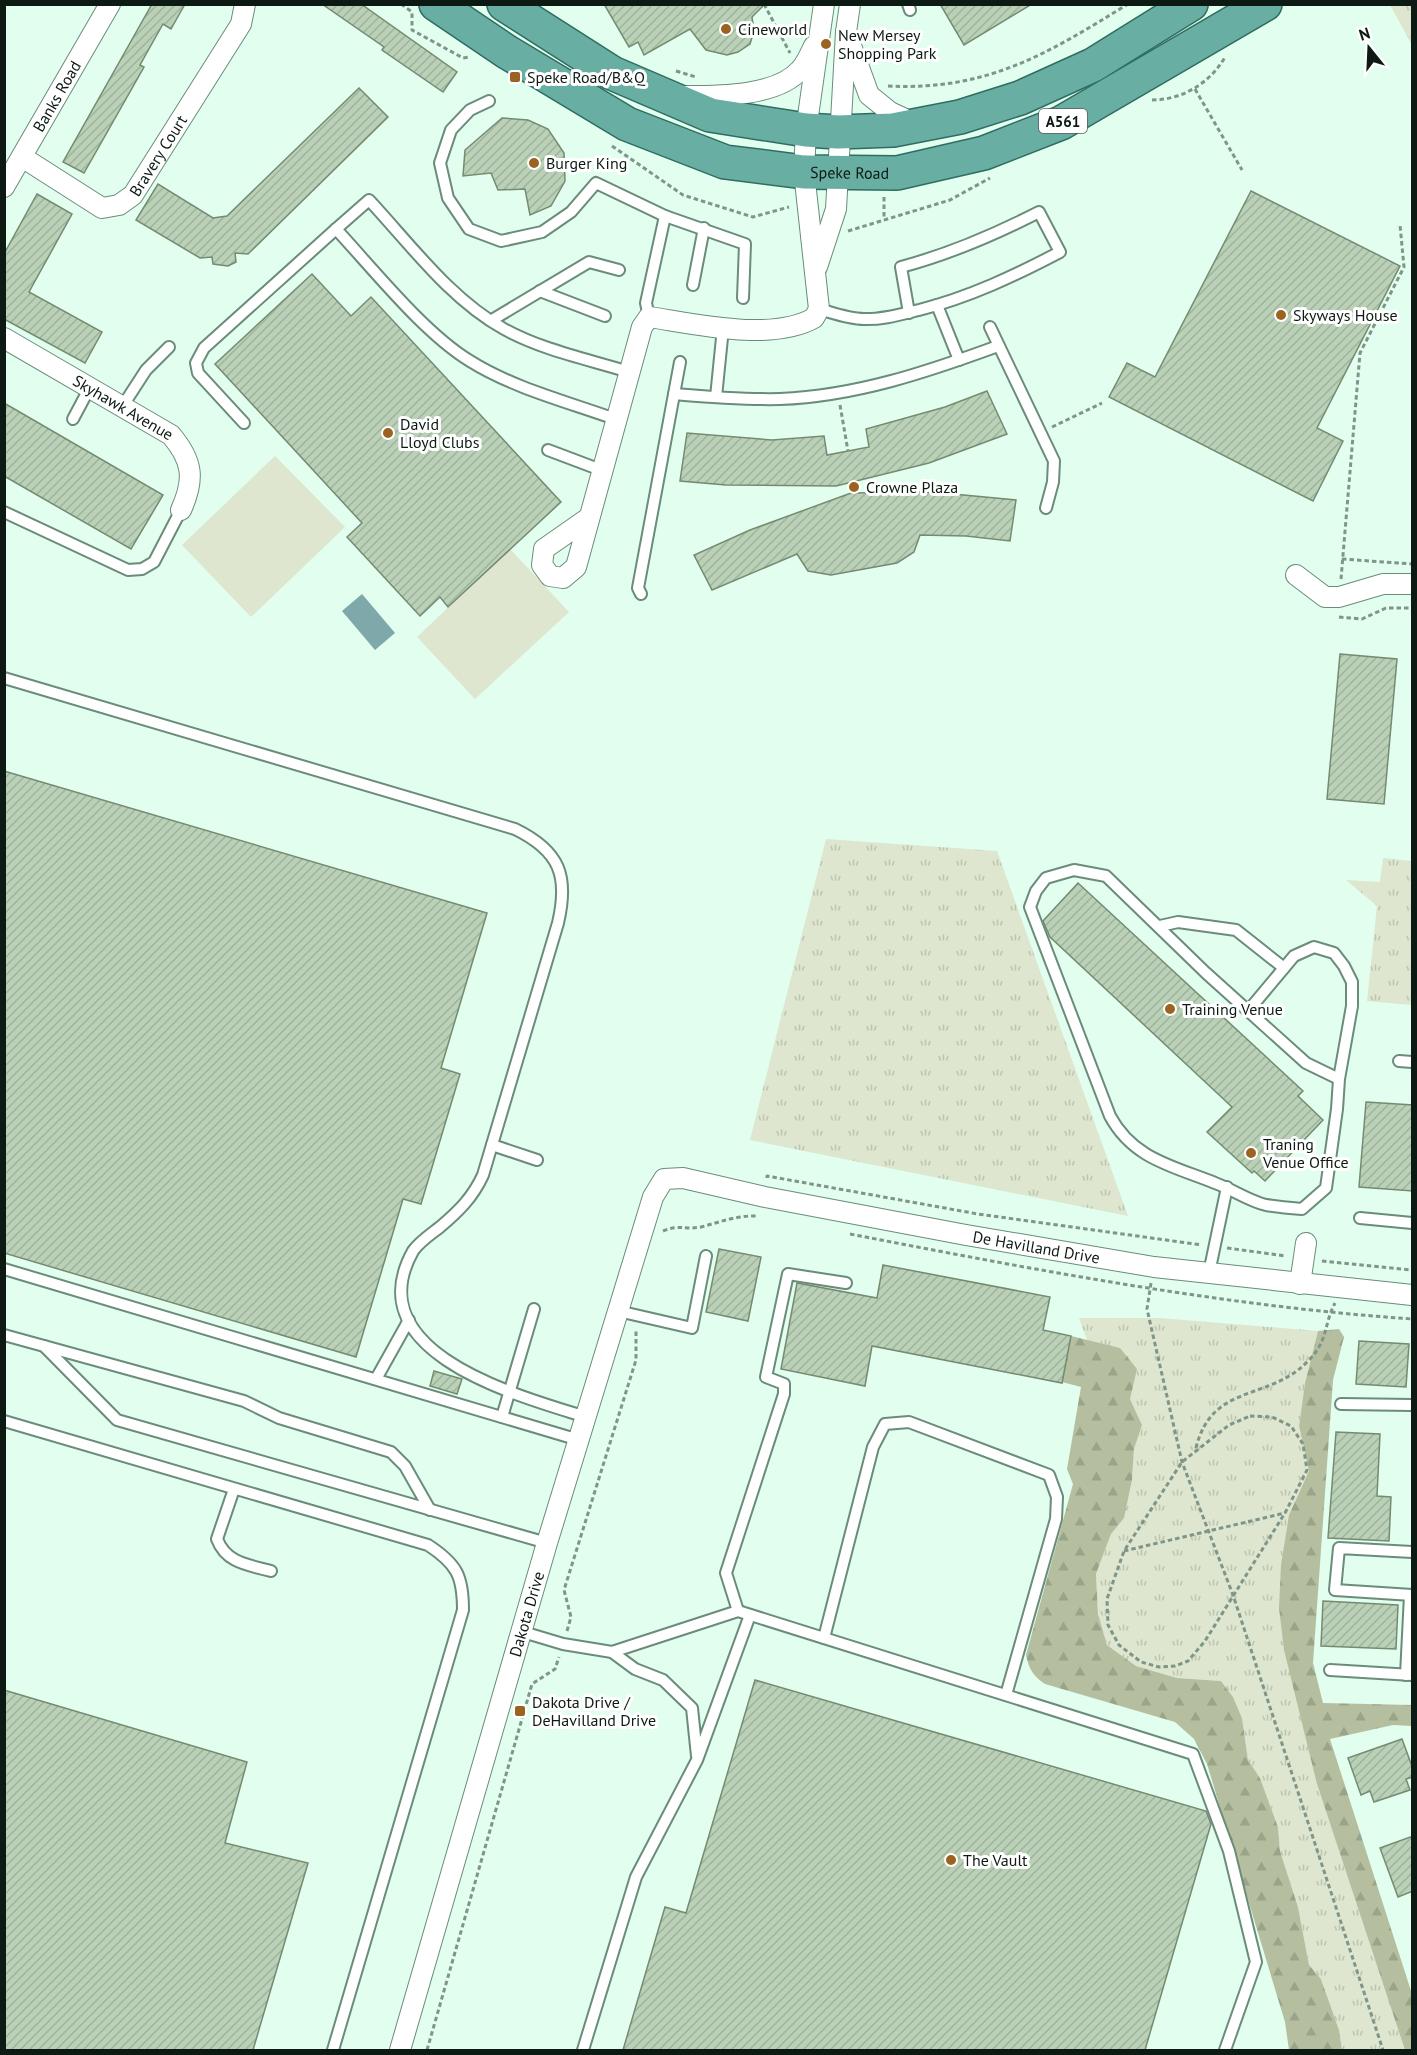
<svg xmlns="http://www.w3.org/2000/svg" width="1417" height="2055" font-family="'PT Sans',sans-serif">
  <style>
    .grass { fill: url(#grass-tufts) }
    .forest { fill: url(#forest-firs) }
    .pitch { fill: #dee6cf }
    .water { fill: #7fa8aa }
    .building { fill: url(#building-hatch); stroke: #748b71; stroke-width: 1.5 }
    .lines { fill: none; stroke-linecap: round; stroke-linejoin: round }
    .service-casing { stroke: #6b8c7a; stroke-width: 14 }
    .minor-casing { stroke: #6b8c7a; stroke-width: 22 }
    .trunk-casing { stroke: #2f6d61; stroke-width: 36 }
    .path { stroke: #7f9589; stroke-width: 3; stroke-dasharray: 4.5 3; stroke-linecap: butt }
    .service { stroke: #fff; stroke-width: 10 }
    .minor { stroke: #fff; stroke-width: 20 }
    .trunk { stroke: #68aea2; stroke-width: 33 }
    .poi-dot { fill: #9c6221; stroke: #fff; stroke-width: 2 }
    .labels { text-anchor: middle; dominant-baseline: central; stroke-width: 6; stroke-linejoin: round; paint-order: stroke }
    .shield { fill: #fff; stroke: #565f5a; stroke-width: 1.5 }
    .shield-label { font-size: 15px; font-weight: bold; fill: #0d1a13 }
    .poi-label { font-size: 16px; fill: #0d1a13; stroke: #fff; text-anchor: start }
    .street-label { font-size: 16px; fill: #0d1a13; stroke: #fff }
  </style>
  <defs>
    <pattern id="grass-tufts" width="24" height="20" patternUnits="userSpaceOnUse" patternTransform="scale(1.5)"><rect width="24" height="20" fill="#dee6cf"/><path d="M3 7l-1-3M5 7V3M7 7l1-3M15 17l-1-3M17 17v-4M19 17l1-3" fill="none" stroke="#bdc5b1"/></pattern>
    <pattern id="forest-firs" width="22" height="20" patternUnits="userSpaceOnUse" patternTransform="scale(1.5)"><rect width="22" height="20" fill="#b5bfa0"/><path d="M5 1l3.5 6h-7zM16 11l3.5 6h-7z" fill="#9aa489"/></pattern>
    <pattern id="building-hatch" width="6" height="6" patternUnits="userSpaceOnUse" patternTransform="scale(1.5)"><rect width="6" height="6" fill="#bad1b7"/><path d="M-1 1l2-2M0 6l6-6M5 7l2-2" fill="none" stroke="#9fb39c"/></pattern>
  </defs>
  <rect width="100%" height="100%" fill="#e1feee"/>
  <g class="grass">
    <polygon points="1390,5 1412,5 1412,45"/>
    <polygon points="826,839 997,851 1128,1216 750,1140"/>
    <polygon points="1383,858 1412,861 1412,1005 1367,1001 1377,906 1346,880 1380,882"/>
    <polygon points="1079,1318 1160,1318 1318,1331 1305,1383 1299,1426 1309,1471 1289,1515 1317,1784 1406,2050 1342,2050 1339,2030 1321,1979 1309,1966 1298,1907 1280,1851 1278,1827 1260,1778 1248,1760 1242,1718 1233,1697 1221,1681 1177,1678 1136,1666 1107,1645 1098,1614 1096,1574 1111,1534 1124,1517 1132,1480 1134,1449 1142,1425 1130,1399 1095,1343 1087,1340"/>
  </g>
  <g class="forest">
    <polygon points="1339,1329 1344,1337 1333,1380 1313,1663 1323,1703 1412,1705 1412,1726 1393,1725 1330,1739 1412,1994 1412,2050 1405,2050 1317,1784 1284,1650 1279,1608 1281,1565 1289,1515 1309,1471 1299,1426 1305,1383 1318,1331"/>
    <path d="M 1071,1336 L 1120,1348 L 1137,1369 L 1130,1399 L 1142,1425 L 1134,1449 L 1132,1480 L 1124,1518 L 1111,1534 L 1096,1574 L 1098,1614 L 1107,1645 L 1136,1666 L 1177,1678 L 1221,1681 L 1233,1697 L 1242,1718 L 1248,1760 L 1260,1778 L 1278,1827 L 1280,1851 L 1298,1907 L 1309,1965 L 1321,1979 L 1339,2030 L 1342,2050 L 1289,2050 L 1285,2022 L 1207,1764 L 1194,1739 L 1175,1722 L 1045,1684 C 1033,1676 1029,1669 1026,1655 L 1073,1484 L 1067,1469 L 1081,1387 L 1062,1382 Z"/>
  </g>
  <g class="pitch">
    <polygon points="275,456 345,527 251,617 182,545"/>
    <polygon points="510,549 569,612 475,699 417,637"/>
  </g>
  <polygon class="water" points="362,594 395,633 375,650 342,611"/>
  <g class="building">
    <polygon points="152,4 185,4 171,29 163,24 140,65 144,67 84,173 63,162"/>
    <polygon points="322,4 361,4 457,72 443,92 382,50 384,47"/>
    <polygon points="604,4 765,4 752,17 754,31 750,44 738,52 727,55 706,50 690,29 644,55 638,42 629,47"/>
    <polygon points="940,4 1032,4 964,45"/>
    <polygon points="359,88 388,117 248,254 235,253 236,262 228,266 213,264 212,257 200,258 136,220 158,184 213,218 227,216"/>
    <polygon points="502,118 528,120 548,129 564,153 565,181 551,206 530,215 525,189 498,190 491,173 463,176 465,150"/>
    <polygon points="1251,191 1400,266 1317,428 1343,441 1313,501 1109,397 1127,363 1155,377"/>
    <polygon points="37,194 72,214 29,292 102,332 85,363 4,319 4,254"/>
    <polygon points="312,274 351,316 371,297 561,502 448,607 440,597 420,616 347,537 362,523 215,364"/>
    <polygon points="987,391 1007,434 929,463 836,486 726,485 680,481 687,433 772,440 824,436 827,455 869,447 866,429 945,407"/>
    <polygon points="4,403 163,495 131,549 4,476"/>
    <polygon points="932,492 1016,500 1010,541 966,536 920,535 914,552 897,563 831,575 808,571 797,554 712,590 694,555 750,530 851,493"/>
    <polygon points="1340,654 1397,659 1384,804 1327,799"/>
    <polygon points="4,771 487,913 441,1068 460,1074 421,1204 403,1199 356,1357 4,1253"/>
    <polygon points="1078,883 1303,1091 1298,1096 1323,1120 1265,1181 1254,1171 1252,1173 1207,1132 1232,1107 1050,937 1043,921"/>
    <polygon points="1366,1102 1413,1105 1413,1191 1359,1187"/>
    <polygon points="719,1249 761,1257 748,1321 706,1312"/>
    <polygon points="883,1265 1050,1297 1043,1330 1071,1336 1062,1383 872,1346 865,1386 781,1369 797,1283 877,1298"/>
    <polygon points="1359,1341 1409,1344 1406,1387 1356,1384"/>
    <polygon points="434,1371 462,1379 457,1394 430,1386"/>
    <polygon points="1336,1432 1380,1434 1377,1496 1391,1497 1389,1541 1328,1538"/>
    <polygon points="1323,1601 1398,1605 1396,1649 1321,1646"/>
    <polygon points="755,1680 1206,1811 1211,1824 1145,2050 623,2050 665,1907 686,1913"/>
    <polygon points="4,1690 247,1762 225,1843 308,1863 253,2050 4,2050"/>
    <polygon points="1402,1739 1413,1769 1413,1777 1406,1779 1410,1790 1374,1802 1370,1791 1361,1795 1348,1758"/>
    <polygon points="1413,1836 1413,1891 1398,1897 1380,1848"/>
  </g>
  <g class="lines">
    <g class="service-casing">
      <g id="service">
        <polyline points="908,4 910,10"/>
        <polyline points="489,101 470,110 451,130 440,163 448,198 469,229 501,241 542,232 571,212 596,183 665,216 646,303 649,317"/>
        <polyline points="665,216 745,244 743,298"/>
        <polyline points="693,285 704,228"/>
        <polyline points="540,291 605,316"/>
        <polyline points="937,305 959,360"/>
        <path d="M 819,309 C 833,313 849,319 864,319 C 882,320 902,314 919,310 C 970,297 1014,276 1060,252 L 1039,212 C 994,235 950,254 901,267 L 909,313"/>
        <polyline points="492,320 589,262 619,270"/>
        <polyline points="990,327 1054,461 1053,482 1046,508"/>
        <path d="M 674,394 C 709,397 745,400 780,399 C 856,396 927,372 998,346"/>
        <polyline points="716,397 723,328"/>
        <polyline points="122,407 146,370 169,347"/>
        <polyline points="73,419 89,389"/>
        <path d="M 615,419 C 568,402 513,388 470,361 C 424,333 374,270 336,229 L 369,200 C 410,244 450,299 504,329 C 542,350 587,359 629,372"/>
        <polyline points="244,423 198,373 196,363 204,348 336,229"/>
        <polyline points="548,450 601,470"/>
        <polyline points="4,512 128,570 142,569 154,562 181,510"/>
        <polyline points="641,594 638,588 680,362"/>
        <path d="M 4,678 L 515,829 C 560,851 569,876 558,923 L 483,1175 C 473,1197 459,1211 440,1227 C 431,1234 419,1242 413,1251 C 356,1353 519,1396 586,1417"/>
        <polyline points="1160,926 1178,922 1236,930 1284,968"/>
        <path d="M 1248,1011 L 1294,956 L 1314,947 L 1334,953 L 1344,966 L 1352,982 L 1352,1006 L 1339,1079 L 1337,1109 L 1326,1188 L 1302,1209 C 1290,1208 1278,1207 1266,1205 C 1249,1201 1232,1189 1215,1183 C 1173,1166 1133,1159 1110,1116 L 1030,907 L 1036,891 L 1046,878 L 1074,870 L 1106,876 L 1206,973 L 1306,1063 L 1339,1079"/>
        <polyline points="1399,1061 1412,1062"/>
        <polyline points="492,1145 537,1160"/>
        <polyline points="1360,1218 1412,1223"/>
        <polyline points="4,1269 579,1440"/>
        <polyline points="1209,1273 1227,1187"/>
        <polyline points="618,1311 692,1328 706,1256"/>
        <polyline points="4,1335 244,1401 279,1418 391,1452 405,1466 430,1510"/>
        <polyline points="44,1346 117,1420 547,1543"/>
        <polyline points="376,1379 409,1320"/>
        <polyline points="1341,1404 1412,1405"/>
        <polyline points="502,1417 534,1309"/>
        <path d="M 4,1421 L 428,1545 C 457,1564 463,1576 463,1610 L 333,2050"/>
        <path d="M 234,1489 L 217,1539 C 226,1563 248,1565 271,1571"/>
        <polyline points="1412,1552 1339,1548 1335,1590 1412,1595"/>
        <polyline points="738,1611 726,1573 784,1394 784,1384 766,1377 788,1274 846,1283"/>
        <polyline points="523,1632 563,1644 612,1652 738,1611 1193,1754 1229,1851 1256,1962 1225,2050"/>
        <polyline points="824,1638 873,1447 885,1424 909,1422 1049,1475 1057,1497 1056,1519 1006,1695"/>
        <polyline points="612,1652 635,1669 663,1680 692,1708 697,1756"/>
        <polyline points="1330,1670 1412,1675"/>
        <polyline points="1406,1675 1410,1595"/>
        <polyline points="583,2050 636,1877 697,1760 750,1615"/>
      </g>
    </g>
    <g class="minor-casing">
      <g id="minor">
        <polyline points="850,4 846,32 869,95 890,112 916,124"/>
        <path d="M 683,96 C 716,96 776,97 800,70 C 806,64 810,54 814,46"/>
        <path id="s1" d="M 22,157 L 102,208 L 119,205 L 133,195 L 241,24 L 245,4"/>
        <path id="s2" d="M 4,187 L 110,4"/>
        <polyline points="817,267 836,209 846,32"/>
        <path id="s3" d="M 4,338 L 171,435 C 193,461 195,479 181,510"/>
        <path d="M 587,519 L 544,549 L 542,565 L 550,576 L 563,578 L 576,567 L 642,327 L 649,317 C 695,324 771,342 814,318 L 819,309 L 804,172 L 806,130 L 824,4"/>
        <polyline points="1296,575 1325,597 1339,597 1383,584 1412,584"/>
        <polyline points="1300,1284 1306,1243"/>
        <path id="s4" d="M 400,2050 L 547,1543 L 653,1197 L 664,1179 L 683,1178 L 765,1197 L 966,1235 L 1154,1267 L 1412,1295"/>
      </g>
    </g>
    <g class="trunk-casing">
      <g id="trunk">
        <path id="s5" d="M 436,4 L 507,52 L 627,124 L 725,162 L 804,172 L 897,173 L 984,153 L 1061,123 L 1265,4"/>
        <polyline points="504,4 612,73 710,115 806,130 838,132 893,130 960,117 1020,98 1093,65 1191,4"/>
      </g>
    </g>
    <g class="path">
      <polyline points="401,4 412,12 412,30 463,58 470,57"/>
      <polyline points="764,4 790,53"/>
      <polyline points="676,71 696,77"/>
      <path d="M 888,86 C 987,91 1047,54 1128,4"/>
      <polyline points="1195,89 1242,170"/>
      <path d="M 1152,100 C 1183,100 1211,82 1225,57"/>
      <polyline points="612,146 683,195 753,217 789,207"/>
      <polyline points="884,197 884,218"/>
      <polyline points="848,231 950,200 990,178"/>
      <polyline points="840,405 848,451"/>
      <polyline points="1052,427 1102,403"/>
      <polyline points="1342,559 1412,564"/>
      <polyline points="1341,579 1360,353 1404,267 1400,225"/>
      <polyline points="1339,617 1362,619 1386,608 1412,608"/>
      <polyline points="767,1178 767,1176 978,1214 1202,1245"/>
      <path d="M 663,1231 C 680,1224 685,1230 701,1227 C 720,1222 738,1215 758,1216"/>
      <path d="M 850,1234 C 1036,1270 1223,1306 1412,1319"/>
      <polyline points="1227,1248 1286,1256"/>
      <polyline points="1322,1261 1412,1270"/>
      <polyline points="1151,1283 1147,1309 1182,1462 1233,1595 1383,2050"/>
      <polygon points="1250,1416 1272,1417 1291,1426 1303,1444 1307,1470 1285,1513 1205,1641 1188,1661 1175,1666 1159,1667 1141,1662 1119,1645 1108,1625 1107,1599 1124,1551 1182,1462 1229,1425"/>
      <path d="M 1196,1448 C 1212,1382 1269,1402 1308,1361 C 1329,1340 1323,1326 1335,1303"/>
      <polyline points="1124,1551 1285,1513"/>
      <polyline points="567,1631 571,1617 564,1590 636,1360 636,1329"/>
      <polyline points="427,2050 532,1684 555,1669 559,1657"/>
    </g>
    <use href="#service" class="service"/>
    <use href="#minor" class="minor"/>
    <use href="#trunk" class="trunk"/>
  </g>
  <g class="poi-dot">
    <circle cx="726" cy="29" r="6"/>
    <circle cx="826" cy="44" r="6"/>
    <rect x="509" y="71" width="12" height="12" rx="3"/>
    <circle cx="534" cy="163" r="6"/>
    <circle cx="1281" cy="315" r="6"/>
    <circle cx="388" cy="433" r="6"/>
    <circle cx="854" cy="487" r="6"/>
    <circle cx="1170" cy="1009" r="6"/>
    <circle cx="1251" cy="1153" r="6"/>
    <rect x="514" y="1705" width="12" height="12" rx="3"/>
    <circle cx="951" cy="1860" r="6"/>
  </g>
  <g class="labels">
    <rect class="shield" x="1039" y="109" width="48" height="24" rx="4.5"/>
    <g class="shield-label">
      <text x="1063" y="121">A561</text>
    </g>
    <g class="poi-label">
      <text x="738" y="29">Cineworld</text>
      <text x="838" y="35">New Mersey<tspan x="838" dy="18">Shopping Park</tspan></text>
      <text x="527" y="77">Speke Road/B&amp;Q</text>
      <text x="546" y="163">Burger King</text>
      <text x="1293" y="315">Skyways House</text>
      <text x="400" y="424">David<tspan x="400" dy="18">Lloyd Clubs</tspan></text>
      <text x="866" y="487">Crowne Plaza</text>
      <text x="1182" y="1009">Training Venue</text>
      <text x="1263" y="1144">Traning<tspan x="1263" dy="18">Venue Office</tspan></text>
      <text x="532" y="1702">Dakota Drive /<tspan x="532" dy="18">DeHavilland Drive</tspan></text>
      <text x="963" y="1860">The Vault</text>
    </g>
    <g class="street-label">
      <text stroke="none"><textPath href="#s2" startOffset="105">Banks Road</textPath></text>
      <text stroke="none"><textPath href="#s1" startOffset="176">Bravery Court</textPath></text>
      <text stroke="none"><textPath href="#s5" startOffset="456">Speke Road</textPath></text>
      <text stroke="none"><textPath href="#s3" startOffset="138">Skyhawk Avenue</textPath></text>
      <text stroke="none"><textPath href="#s4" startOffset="1290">De Havilland Drive</textPath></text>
      <text stroke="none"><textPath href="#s4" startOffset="454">Dakota Drive</textPath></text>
    </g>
  </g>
  <rect width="1417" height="2055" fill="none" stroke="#0d1a13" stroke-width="12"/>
  <g transform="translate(1369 48) rotate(342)" stroke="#ffffff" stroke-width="4.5" paint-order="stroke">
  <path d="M0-4.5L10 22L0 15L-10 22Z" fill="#0d1a13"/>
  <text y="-9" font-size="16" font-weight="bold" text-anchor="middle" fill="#0d1a13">N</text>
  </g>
</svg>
